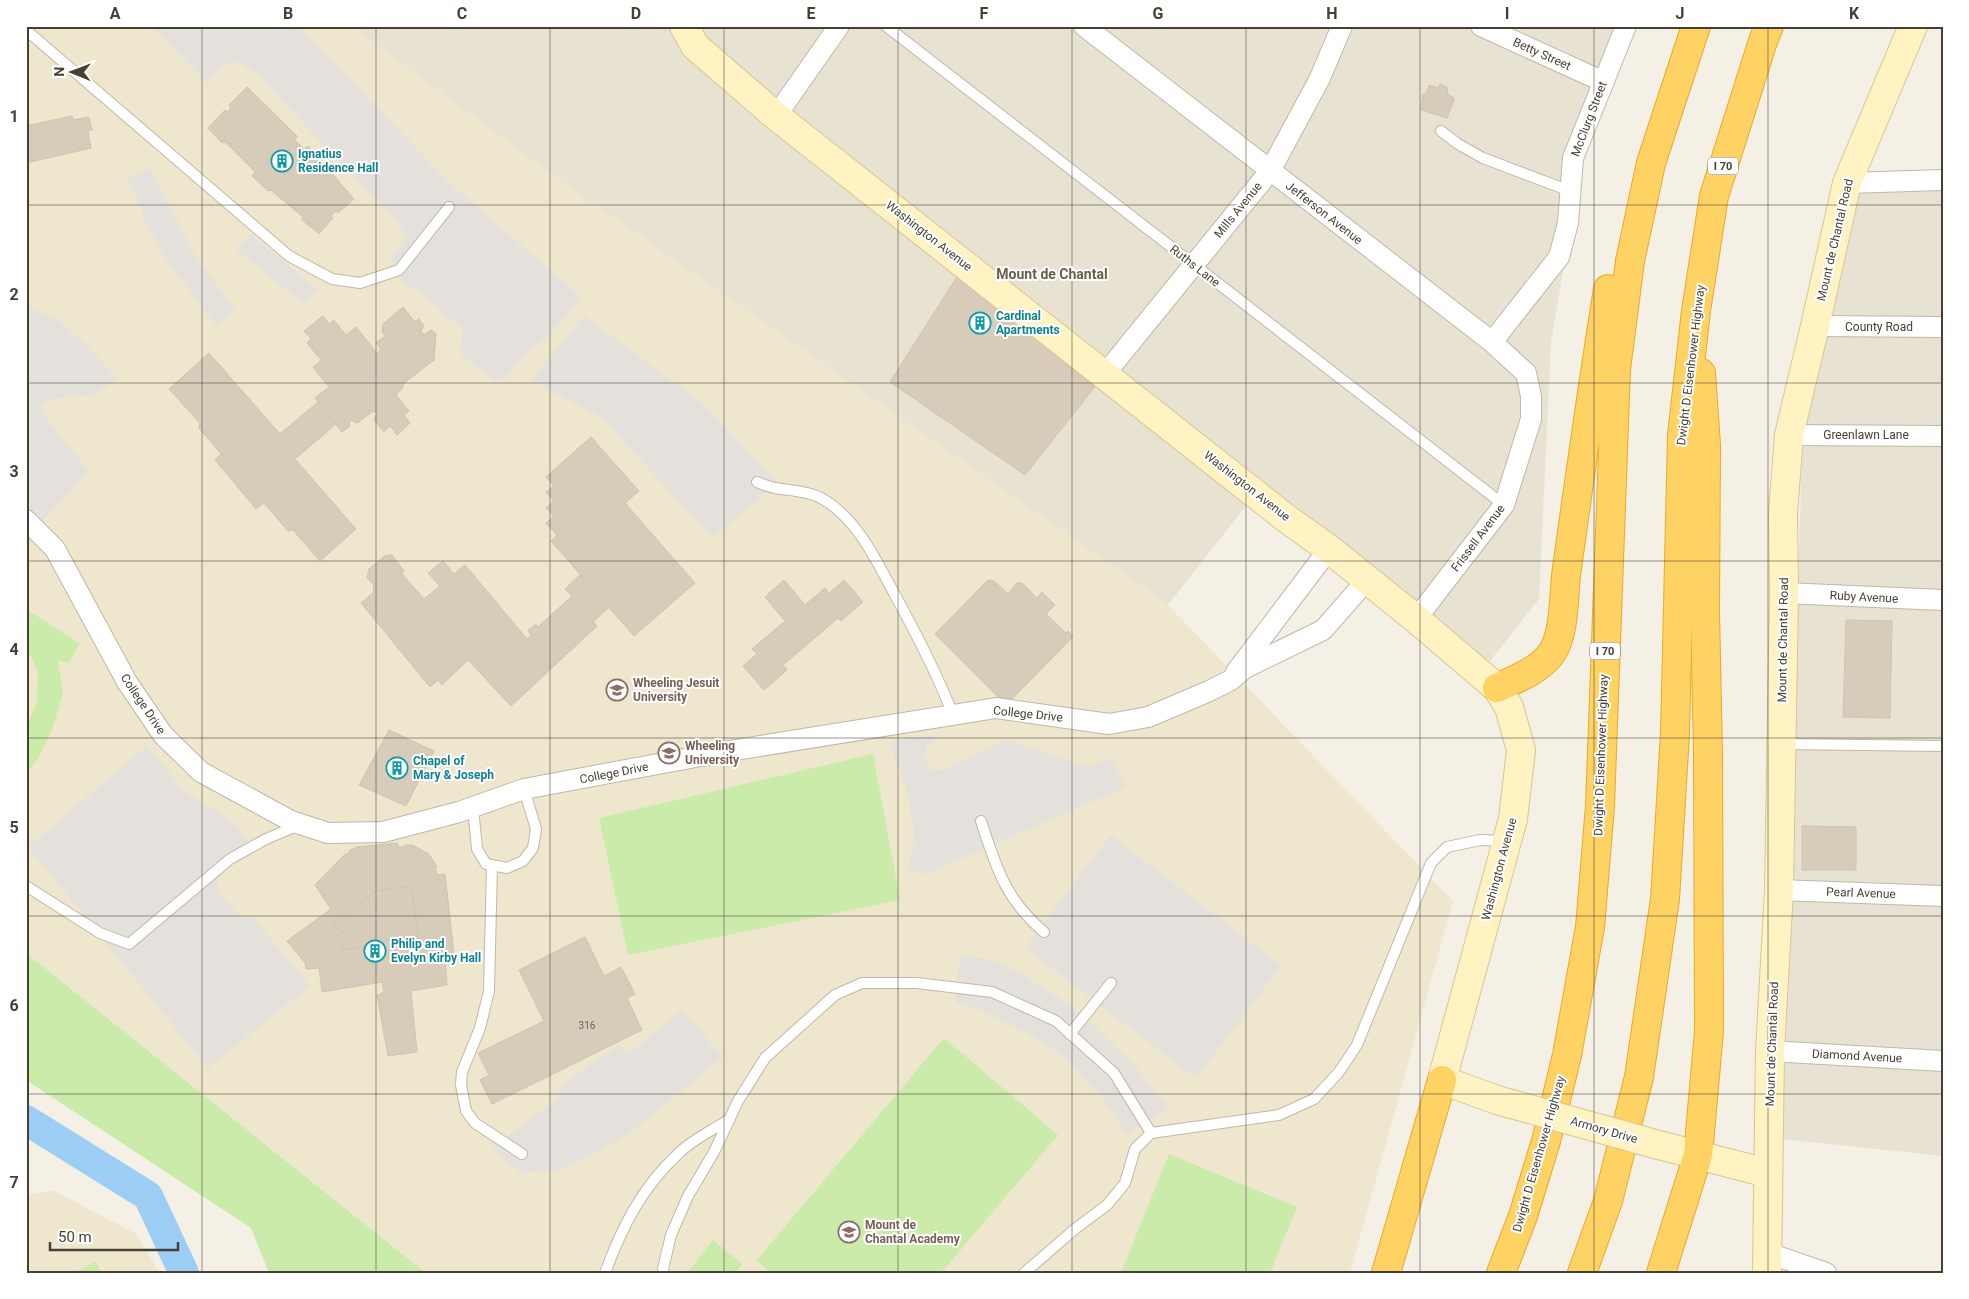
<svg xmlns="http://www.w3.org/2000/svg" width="1969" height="1299" font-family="Roboto,sans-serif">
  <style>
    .residential { fill: #e8e2d2 }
    .education { fill: #eee6cd }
    .green { fill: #cbebaa }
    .parking { fill: #e4e1dd }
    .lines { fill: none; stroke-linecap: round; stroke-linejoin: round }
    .river { stroke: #9ccdf5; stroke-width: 30 }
    .building { fill: #d6ccb9; stroke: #d1c4ac; fill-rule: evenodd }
    .lane-casing { stroke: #c0b8a7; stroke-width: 12 }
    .street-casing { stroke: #c0b8a7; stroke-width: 22 }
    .secondary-casing { stroke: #d6c791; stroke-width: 30 }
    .highway-casing { stroke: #e8aa2a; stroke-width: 30 }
    .lane { stroke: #fff; stroke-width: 10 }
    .street { stroke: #fff; stroke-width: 20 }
    .secondary { stroke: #fff3c3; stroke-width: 28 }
    .highway { stroke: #ffd264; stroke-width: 28 }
    .secondary-bridge-casing { stroke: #d6c791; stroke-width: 30; stroke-linecap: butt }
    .secondary-bridge { stroke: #fff3c3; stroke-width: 28 }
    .grid { fill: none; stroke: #464034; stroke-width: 1; stroke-opacity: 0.55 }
    .labels { text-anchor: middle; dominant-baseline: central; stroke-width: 4; stroke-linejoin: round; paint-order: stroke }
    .number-label { font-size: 10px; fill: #6a6355 }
    .shield { fill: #fff; stroke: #7e7971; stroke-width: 1 }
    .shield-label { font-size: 11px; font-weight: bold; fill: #464034 }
    .street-label { font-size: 12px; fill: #464034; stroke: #fff }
    .culture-label { font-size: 12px; font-weight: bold; fill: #0d838f; stroke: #fff; text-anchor: start }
    .education-label { font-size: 12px; font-weight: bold; fill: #785e54; stroke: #fff; text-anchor: start }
    .neighbourhood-label { font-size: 14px; font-weight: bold; fill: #6a5e4a; stroke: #fff }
    .neatline { fill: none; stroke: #464034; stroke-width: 2 }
    .grid-label { font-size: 16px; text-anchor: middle; font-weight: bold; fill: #464034 }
  </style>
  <rect width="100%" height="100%" fill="#f4f0e5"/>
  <g class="residential">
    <polygon points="351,26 1633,26 1585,143 1551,342 1539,599 1490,661 1248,503 1168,605 538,165"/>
    <polygon points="1943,173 1943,1156 1781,1139 1803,422 1864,176"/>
  </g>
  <g class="education">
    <polygon points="26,26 351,26 538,165 1168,605 1453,901 1350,1273 426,1273 26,953"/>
    <polygon points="52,1190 136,1234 160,1273 26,1273 26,1195"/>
  </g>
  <g class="green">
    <polygon points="26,609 80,644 68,663 58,660 63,692 53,727 39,757 26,773 26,731 37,700 38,672 26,645"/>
    <polygon points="873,754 900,900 628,955 599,818"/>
    <polygon points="26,953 426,1273 269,1273 251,1228 26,1080"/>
    <polygon points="944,1038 1058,1135 941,1273 771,1273 757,1260"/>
    <polygon points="1169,1154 1297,1207 1270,1273 1121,1273"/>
    <polygon points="713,1240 742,1264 735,1273 687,1273"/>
    <polygon points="96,1261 101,1273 73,1273"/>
  </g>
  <g class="parking">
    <polygon points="152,26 298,26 451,184 582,298 546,338 533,346 506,377 494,381 459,352 462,341 463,330 455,320 446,318 441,310 420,291 405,284 390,259 406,238 397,221 326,148 259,75 242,64 234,62 227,63 206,82"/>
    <polygon points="150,168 193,252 235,311 216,325 167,261 146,224 142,210 127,178"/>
    <polygon points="250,234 317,289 305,305 237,250"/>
    <polygon points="26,306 57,319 84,343 118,379 92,396 71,395 59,398 43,403 40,407 48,421 89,471 40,524 26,513"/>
    <polygon points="584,316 703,404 776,481 755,503 712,537 601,417 531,380"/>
    <polygon points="937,735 927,746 924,759 933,771 944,769 1007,740 1090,767 1112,757 1126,787 926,874 908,870 915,834 905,782 888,742"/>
    <polygon points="147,746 184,791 233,822 253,848 221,873 217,880 217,891 242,918 252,916 310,986 208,1068 28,847"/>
    <polygon points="1111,835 1281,966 1196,1078 1025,948"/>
    <polygon points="962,953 996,962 1025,976 1079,1011 1134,1065 1169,1109 1126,1134 1115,1115 1099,1094 1062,1055 1029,1034 981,1010 956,1003 956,977"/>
    <polygon points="682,1010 723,1057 631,1132 588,1157 557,1171 521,1173 492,1148 562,1096 558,1090 584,1069 620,1045 628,1054"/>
  </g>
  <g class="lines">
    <polyline class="river" points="26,1120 148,1196 184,1273"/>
  </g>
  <g class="building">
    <polygon points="1440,84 1447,87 1448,95 1453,97 1454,100 1447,118 1421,110 1423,94 1426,94 1429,85 1438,88"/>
    <polygon points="247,87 297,136 295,140 304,149 308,146 354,199 338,213 336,211 331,216 333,218 319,234 301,219 304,218 271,190 268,191 252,176 255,172 225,142 222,143 208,128 225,110 227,112 231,108 229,105"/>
    <polygon points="72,116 73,120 89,117 92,130 88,131 91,148 26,163 26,126"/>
    <polygon points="960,272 1105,374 1025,475 890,382"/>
    <polygon points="403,307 415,322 419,319 424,326 421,331 424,335 431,330 436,334 434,360 404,383 402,389 396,395 409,411 404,415 410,423 397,435 390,426 384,432 374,420 377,413 373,411 359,422 356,423 352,420 349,422 350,426 342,432 315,398 329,387 313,367 321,360 307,343 311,339 304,331 323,316 329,324 334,320 346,335 356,327 377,353 381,349 376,343 385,336 382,332 383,324"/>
    <polygon points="209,353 280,434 318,402 336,424 295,459 356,529 320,561 293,530 288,531 264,503 256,509 215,460 221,454 199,428 200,423 169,389"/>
    <polygon points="591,437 639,491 625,503 695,583 634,636 551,541 557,535 546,523 554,516 546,508 554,501 546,492 554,486 546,477"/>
    <polygon points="386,555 392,555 404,571 402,574 424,599 440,586 428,573 443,561 454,574 465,565 527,639 531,636 528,630 536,624 538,627 572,596 565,589 580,575 609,607 593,622 597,626 511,706 468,660 442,685 438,680 430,687 421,676 361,603 373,593 374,585 367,578 369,569"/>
    <polygon points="784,580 805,605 825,588 829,593 844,580 863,602 841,621 838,618 783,665 787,670 764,690 743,666 757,654 752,649 785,621 765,597"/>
    <polygon points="988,580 994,581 1008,594 1017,583 1022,583 1037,598 1042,592 1055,605 1046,614 1066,633 1068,631 1073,637 1006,705 935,634"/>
    <polygon points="1846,620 1892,621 1890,718 1843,717"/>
    <polygon points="389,730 434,751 406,806 359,785"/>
    <polygon points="1802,826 1856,827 1856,870 1802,870"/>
    <path d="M 397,843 L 399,848 L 406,845 L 412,845 L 429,854 L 437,867 L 435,870 L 438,875 L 445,874 L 454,954 L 445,954 L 447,985 L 411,991 L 417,1052 L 388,1056 L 377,995 L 384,992 L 382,982 L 322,992 L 319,968 L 306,969 L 305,963 L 287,941 L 331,909 L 315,885 L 345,854 L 347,855 L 350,850 L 357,847 ZM 411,886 L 420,947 L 406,948 L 404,944 L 398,944 L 393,939 L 351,949 L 343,949 L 339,942 L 348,935 L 335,928 L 332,923 L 341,918 L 375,891 Z"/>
    <polygon points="411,886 420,947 406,948 404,944 398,944 393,939 351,949 343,949 339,942 348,935 335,928 332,923 341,918 375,891"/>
    <polygon points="585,937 604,976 621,967 635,994 627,998 642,1030 492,1104 480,1080 489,1075 478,1053 544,1021 519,970"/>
  </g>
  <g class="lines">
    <g class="lane-casing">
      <g id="lane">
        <polyline points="886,26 1504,505"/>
        <polyline points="26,30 289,256 332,279 360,283 399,270 449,207"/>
        <polyline points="1441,131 1458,144 1483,158 1570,191"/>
        <path d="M 757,482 C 762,484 769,487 775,488 C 792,491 811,491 826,501 C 859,522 877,562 895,595 C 917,635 937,673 953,715"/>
        <polyline points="1782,744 1943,746"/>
        <polyline points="473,807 477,849 486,864 507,868 523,861 533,848 536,829 524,789"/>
        <path d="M 981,821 C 996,867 1005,899 1044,932"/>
        <polyline points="492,865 489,991 480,1028 462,1072 461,1085 466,1111 475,1123 522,1154"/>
        <polyline points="26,886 100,933 129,944 230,859 266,839 299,825"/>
        <polyline points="1070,1034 1111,983"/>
        <path d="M 605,1273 C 622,1227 642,1187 679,1153 C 693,1139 713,1130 730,1119"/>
        <polyline points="664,1273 663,1269 671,1235 688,1196 714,1152 738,1101 765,1058 835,995 862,983 917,983 992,992 1056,1021 1114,1073 1151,1133"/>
        <polyline points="1024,1273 1075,1229 1107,1205 1125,1183 1135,1149 1151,1133 1279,1115 1314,1099 1339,1072 1357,1045 1431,863 1447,847 1480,840 1506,841"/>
      </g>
    </g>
    <g class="street-casing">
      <g id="street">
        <polyline points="1084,26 1492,342 1526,373 1531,396 1531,419 1504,505 1416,619"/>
        <polyline points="1481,26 1604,82"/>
        <polyline points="776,116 839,26"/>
        <polyline points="1847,183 1943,180"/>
        <polyline points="1815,326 1943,327"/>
        <polyline points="1492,342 1559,257 1568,223 1573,158 1626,26"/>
        <polyline points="1105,374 1270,171 1319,80 1342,26"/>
        <polyline points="1789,435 1943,436"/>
        <polyline points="26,520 55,549 127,682 163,735 201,772 291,821 328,833 383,832 459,812 524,789 717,753 996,708 1109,724 1148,717 1207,692 1231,680 1245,668 1323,630 1367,580"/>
        <polyline points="1784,593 1943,600"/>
        <polyline points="1236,672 1329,549"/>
        <polyline points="1779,890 1943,896"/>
        <polyline points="1770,1051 1943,1061"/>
        <polyline points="1768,1253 1826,1273"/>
      </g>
    </g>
    <g class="secondary-casing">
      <g id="secondary">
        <polyline points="684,26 695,46 776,116 1287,519 1329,549 1416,619 1497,688 1509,707 1521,750 1513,819 1442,1080 1497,1100"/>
        <polyline points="1655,1144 1767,1173"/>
        <polyline points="1767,1273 1770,1051 1779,890 1784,593 1783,513 1789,435 1815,326 1847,183 1913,26"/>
      </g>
    </g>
    <g class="highway-casing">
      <g id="highway">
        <path d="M 1497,688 C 1516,679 1538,671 1551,654 C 1566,634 1563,592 1567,568 C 1580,475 1593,382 1608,289"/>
        <polyline points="1386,1273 1442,1080"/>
        <polyline points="1501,1273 1523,1216 1546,1141 1567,1055 1590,927 1600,806 1616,369 1630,261 1651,163 1696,26"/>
        <polyline points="1582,1273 1608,1201 1639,1077 1665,899 1675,734 1682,435 1696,311 1714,196 1763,41 1769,26"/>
        <polyline points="1661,1273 1698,1155 1709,1031 1708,754 1705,611 1706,445 1701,373"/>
      </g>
    </g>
    <use href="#lane" class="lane"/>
    <use href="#street" class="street"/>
    <use href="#secondary" class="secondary"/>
    <use href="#highway" class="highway"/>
    <g class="secondary-bridge-casing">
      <polyline id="secondary-bridge" points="1497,1100 1655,1144"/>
    </g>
    <use href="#secondary-bridge" class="secondary-bridge"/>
  </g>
  <path class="grid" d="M 202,26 L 202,1273M 376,26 L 376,1273M 550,26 L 550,1273M 724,26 L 724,1273M 898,26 L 898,1273M 1072,26 L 1072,1273M 1246,26 L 1246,1273M 1420,26 L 1420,1273M 1594,26 L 1594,1273M 1768,26 L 1768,1273M 26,205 L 1943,205M 26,383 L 1943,383M 26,561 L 1943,561M 26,738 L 1943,738M 26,916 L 1943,916M 26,1094 L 1943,1094"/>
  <defs>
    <g id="building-ring" transform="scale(1.125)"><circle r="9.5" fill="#fff" stroke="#0f9aa8" stroke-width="1.5"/><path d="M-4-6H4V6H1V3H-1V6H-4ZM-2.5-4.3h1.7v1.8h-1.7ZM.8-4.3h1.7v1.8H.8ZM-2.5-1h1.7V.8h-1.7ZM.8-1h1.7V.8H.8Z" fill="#0f9aa8"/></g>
    <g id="school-ring" transform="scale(1.125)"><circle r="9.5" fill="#fff" stroke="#8d6e63" stroke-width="1.5"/><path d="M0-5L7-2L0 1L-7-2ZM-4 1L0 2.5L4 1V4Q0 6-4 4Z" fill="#8d6e63"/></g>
    <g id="university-ring" transform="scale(1.125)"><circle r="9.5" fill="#fff" stroke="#8d6e63" stroke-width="1.5"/><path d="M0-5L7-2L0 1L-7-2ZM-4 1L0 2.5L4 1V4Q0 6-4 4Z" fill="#8d6e63"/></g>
  </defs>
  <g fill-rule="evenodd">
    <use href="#building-ring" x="282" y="161"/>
    <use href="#building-ring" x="980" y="323"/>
    <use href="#school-ring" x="617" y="690"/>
    <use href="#university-ring" x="669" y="753"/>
    <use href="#building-ring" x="397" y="768"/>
    <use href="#building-ring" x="375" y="951"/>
    <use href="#school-ring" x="849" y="1232"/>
  </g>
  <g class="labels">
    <g class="number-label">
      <text x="587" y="1025">316</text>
    </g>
    <g class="shield">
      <rect x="1708" y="157.5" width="30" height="17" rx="4"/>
      <rect x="1590" y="642.5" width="30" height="17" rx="4"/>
    </g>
    <g class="shield-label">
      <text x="1723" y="166">I 70</text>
      <text x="1605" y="651">I 70</text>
    </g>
    <g class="street-label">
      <text transform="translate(1542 54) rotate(24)">Betty Street</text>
      <text transform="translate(1589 119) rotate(-69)">McClurg Street</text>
      <text transform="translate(1238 210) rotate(-51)">Mills Avenue</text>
      <text transform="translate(1324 213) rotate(38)">Jefferson Avenue</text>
      <text transform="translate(929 236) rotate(38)">Washington Avenue</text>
      <text transform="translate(1835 240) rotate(-77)">Mount de Chantal Road</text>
      <text transform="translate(1195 266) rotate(38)">Ruths Lane</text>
      <text x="1879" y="327">County Road</text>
      <text transform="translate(1691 365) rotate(-83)">Dwight D Eisenhower Highway</text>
      <text x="1866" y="435">Greenlawn Lane</text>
      <text transform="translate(1247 486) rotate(38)">Washington Avenue</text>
      <text transform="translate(1478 538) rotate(-53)">Frissell Avenue</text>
      <text transform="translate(1864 597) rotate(3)">Ruby Avenue</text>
      <text transform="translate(1783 640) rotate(-89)">Mount de Chantal Road</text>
      <text transform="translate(143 704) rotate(56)">College Drive</text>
      <text transform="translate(1028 714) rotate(6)">College Drive</text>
      <text transform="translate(1601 755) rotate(-88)">Dwight D Eisenhower Highway</text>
      <text transform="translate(614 773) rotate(-11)">College Drive</text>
      <text transform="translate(1499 869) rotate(-75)">Washington Avenue</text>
      <text transform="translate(1861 893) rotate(2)">Pearl Avenue</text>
      <text transform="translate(1772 1044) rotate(-88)">Mount de Chantal Road</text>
      <text transform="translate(1857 1056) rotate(3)">Diamond Avenue</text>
      <text transform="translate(1604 1130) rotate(16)">Armory Drive</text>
      <text transform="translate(1539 1154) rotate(-74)">Dwight D Eisenhower Highway</text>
    </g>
    <g class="culture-label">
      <text x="298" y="154">Ignatius<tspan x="298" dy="14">Residence Hall</tspan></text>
      <text x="996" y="316">Cardinal<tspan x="996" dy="14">Apartments</tspan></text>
      <text x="413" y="761">Chapel of<tspan x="413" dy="14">Mary &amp; Joseph</tspan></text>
      <text x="391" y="944">Philip and<tspan x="391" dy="14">Evelyn Kirby Hall</tspan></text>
    </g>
    <g class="education-label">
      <text x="633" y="683">Wheeling Jesuit<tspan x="633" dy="14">University</tspan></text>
      <text x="685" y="746">Wheeling<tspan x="685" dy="14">University</tspan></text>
      <text x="865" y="1225">Mount de<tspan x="865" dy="14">Chantal Academy</tspan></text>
    </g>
    <g class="neighbourhood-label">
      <text x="1052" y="274">Mount de Chantal</text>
    </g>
  </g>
  <rect width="1969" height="1299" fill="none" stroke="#ffffff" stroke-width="55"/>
  <g transform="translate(72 72) rotate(271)" stroke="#ffffff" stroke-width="4" paint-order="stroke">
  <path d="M0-4L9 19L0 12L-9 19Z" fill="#464034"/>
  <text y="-8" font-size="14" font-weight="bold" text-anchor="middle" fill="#464034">N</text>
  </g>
  <path d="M50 1242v8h128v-8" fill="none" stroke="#464034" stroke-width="2.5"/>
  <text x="58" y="1242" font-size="15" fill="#464034" stroke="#ffffff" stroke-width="4" paint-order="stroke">50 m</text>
  <rect x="28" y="28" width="1914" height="1244" class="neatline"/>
  <g class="grid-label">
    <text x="115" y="19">A</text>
    <text x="288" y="19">B</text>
    <text x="462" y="19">C</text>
    <text x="636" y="19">D</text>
    <text x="811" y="19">E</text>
    <text x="984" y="19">F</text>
    <text x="1158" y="19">G</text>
    <text x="1332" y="19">H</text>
    <text x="1507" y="19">I</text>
    <text x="1680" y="19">J</text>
    <text x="1854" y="19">K</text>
    <text x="14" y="122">1</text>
    <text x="14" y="300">2</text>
    <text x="14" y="477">3</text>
    <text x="14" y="655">4</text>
    <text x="14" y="833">5</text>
    <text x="14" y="1011">6</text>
    <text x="14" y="1188">7</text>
  </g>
</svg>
